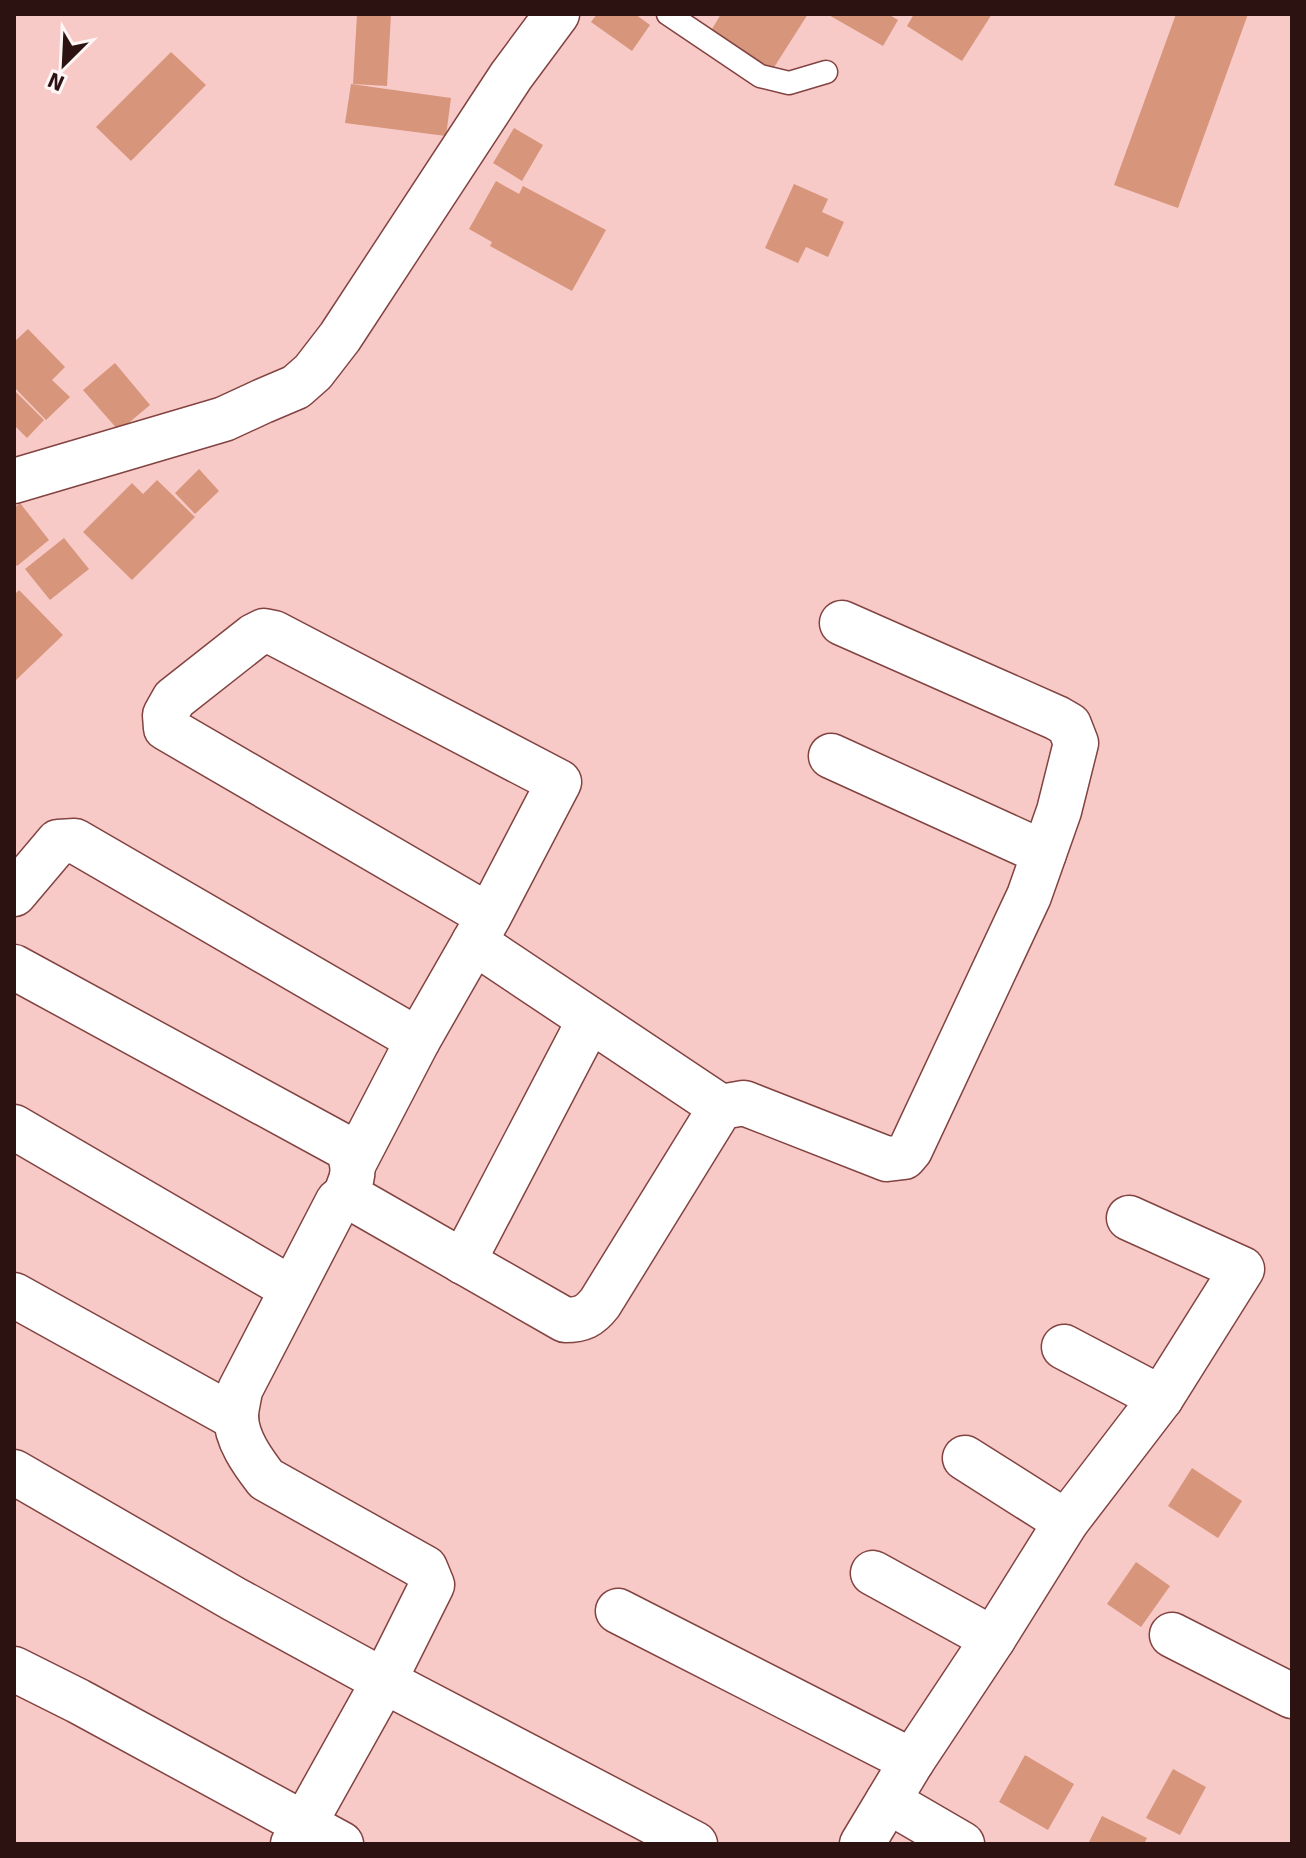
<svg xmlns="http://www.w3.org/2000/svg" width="1306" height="1858" font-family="Signika,sans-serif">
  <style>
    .building { fill: #d7957b }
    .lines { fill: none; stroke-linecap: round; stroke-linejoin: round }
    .service-casing { stroke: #824341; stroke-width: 25 }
    .minor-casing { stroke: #824341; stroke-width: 47 }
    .service { stroke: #fff; stroke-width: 22 }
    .minor { stroke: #fff; stroke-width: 44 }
  </style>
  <rect width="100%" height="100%" fill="#f8cac7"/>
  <g class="building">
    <polygon points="357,14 391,14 387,86 353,84"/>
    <polygon points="597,14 635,14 650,25 632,51 591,22"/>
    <polygon points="721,14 808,14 771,72 709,34"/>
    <polygon points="827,14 888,14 898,20 883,46"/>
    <polygon points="914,14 992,14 962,61 907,26"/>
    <polygon points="1176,14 1248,14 1178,208 1114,185"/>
    <polygon points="171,52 206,85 131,161 96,127"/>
    <polygon points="351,84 451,98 446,136 345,123"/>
    <polygon points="514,128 543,145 522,181 493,163"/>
    <polygon points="496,181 519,194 523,186 606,230 572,291 490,246 492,242 469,229"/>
    <polygon points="794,184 828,199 822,212 844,222 828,257 806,247 798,263 765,248"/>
    <polygon points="28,329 65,367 52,380 70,397 46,420 14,387 14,342"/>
    <polygon points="115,363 150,405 119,431 83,390"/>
    <polygon points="14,390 44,420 27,438 14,425"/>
    <polygon points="199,469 219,491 195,514 175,493"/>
    <polygon points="157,480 195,517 132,580 83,532 132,483 143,494"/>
    <polygon points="20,503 49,540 17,566 14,562 14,508"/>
    <polygon points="64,538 89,569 50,600 25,569"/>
    <polygon points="19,590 63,635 14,682 14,595"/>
    <polygon points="1192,1468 1242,1501 1218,1538 1168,1506"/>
    <polygon points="1136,1562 1170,1586 1141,1627 1107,1604"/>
    <polygon points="1025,1755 1074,1784 1048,1830 999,1802"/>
    <polygon points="1173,1769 1206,1787 1180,1835 1146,1818"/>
    <polygon points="1102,1816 1147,1838 1144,1844 1088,1844"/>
  </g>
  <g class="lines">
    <g class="service-casing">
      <polyline id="service" points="668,14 760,76 789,83 826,72"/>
    </g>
    <g class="minor-casing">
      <g id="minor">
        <polyline points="14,481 224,419 263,401 296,387 313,372 340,337 511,76 557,14"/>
        <polyline points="831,756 1044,853"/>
        <polyline points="14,894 58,842 75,841 418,1040 353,1165"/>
        <polyline points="474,942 721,1107"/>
        <path d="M 14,967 L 348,1149 C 353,1164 355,1173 348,1188"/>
        <polyline points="418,1040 489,916 166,728 165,715 174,699 254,636 264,631 274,633 559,782 489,916"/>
        <polyline points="14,1127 292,1289"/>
        <polyline points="463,1262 589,1021"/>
        <polyline points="14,1295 236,1418"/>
        <polyline points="1064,1347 1161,1398"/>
        <polyline points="965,1458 1066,1522"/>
        <polyline points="14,1472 234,1599 384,1681 695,1844"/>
        <polyline points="873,1573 993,1639"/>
        <polyline points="618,1611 912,1761 862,1844"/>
        <polyline points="1172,1635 1292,1696"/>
        <polyline points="14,1669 78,1701 341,1844"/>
        <polyline points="912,1761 993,1639 1066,1522 1161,1398 1242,1269 1129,1218"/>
        <polyline points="888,1801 962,1844"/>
        <path d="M 293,1844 L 384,1681 L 432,1585 L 425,1568 L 266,1479 C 253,1462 236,1439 236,1416 C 236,1408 239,1398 240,1390 L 338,1201 L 344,1197 L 352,1198 L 565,1320 C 582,1320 590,1316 600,1303 L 721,1107 L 744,1103 L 887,1159 L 904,1157 L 910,1150 L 1029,896 L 1059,811 L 1076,743 L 1069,725 L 1057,718 L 842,623"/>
      </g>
    </g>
    <use href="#service" class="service"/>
    <use href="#minor" class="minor"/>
  </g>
  <rect width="1306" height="1858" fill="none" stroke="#2d1212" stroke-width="32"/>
  <g transform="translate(64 64) rotate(204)" stroke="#fef6f5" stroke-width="6" paint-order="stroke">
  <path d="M0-6L14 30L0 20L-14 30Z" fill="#2d1212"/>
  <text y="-12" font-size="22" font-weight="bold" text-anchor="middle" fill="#2d1212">N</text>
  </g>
</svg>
